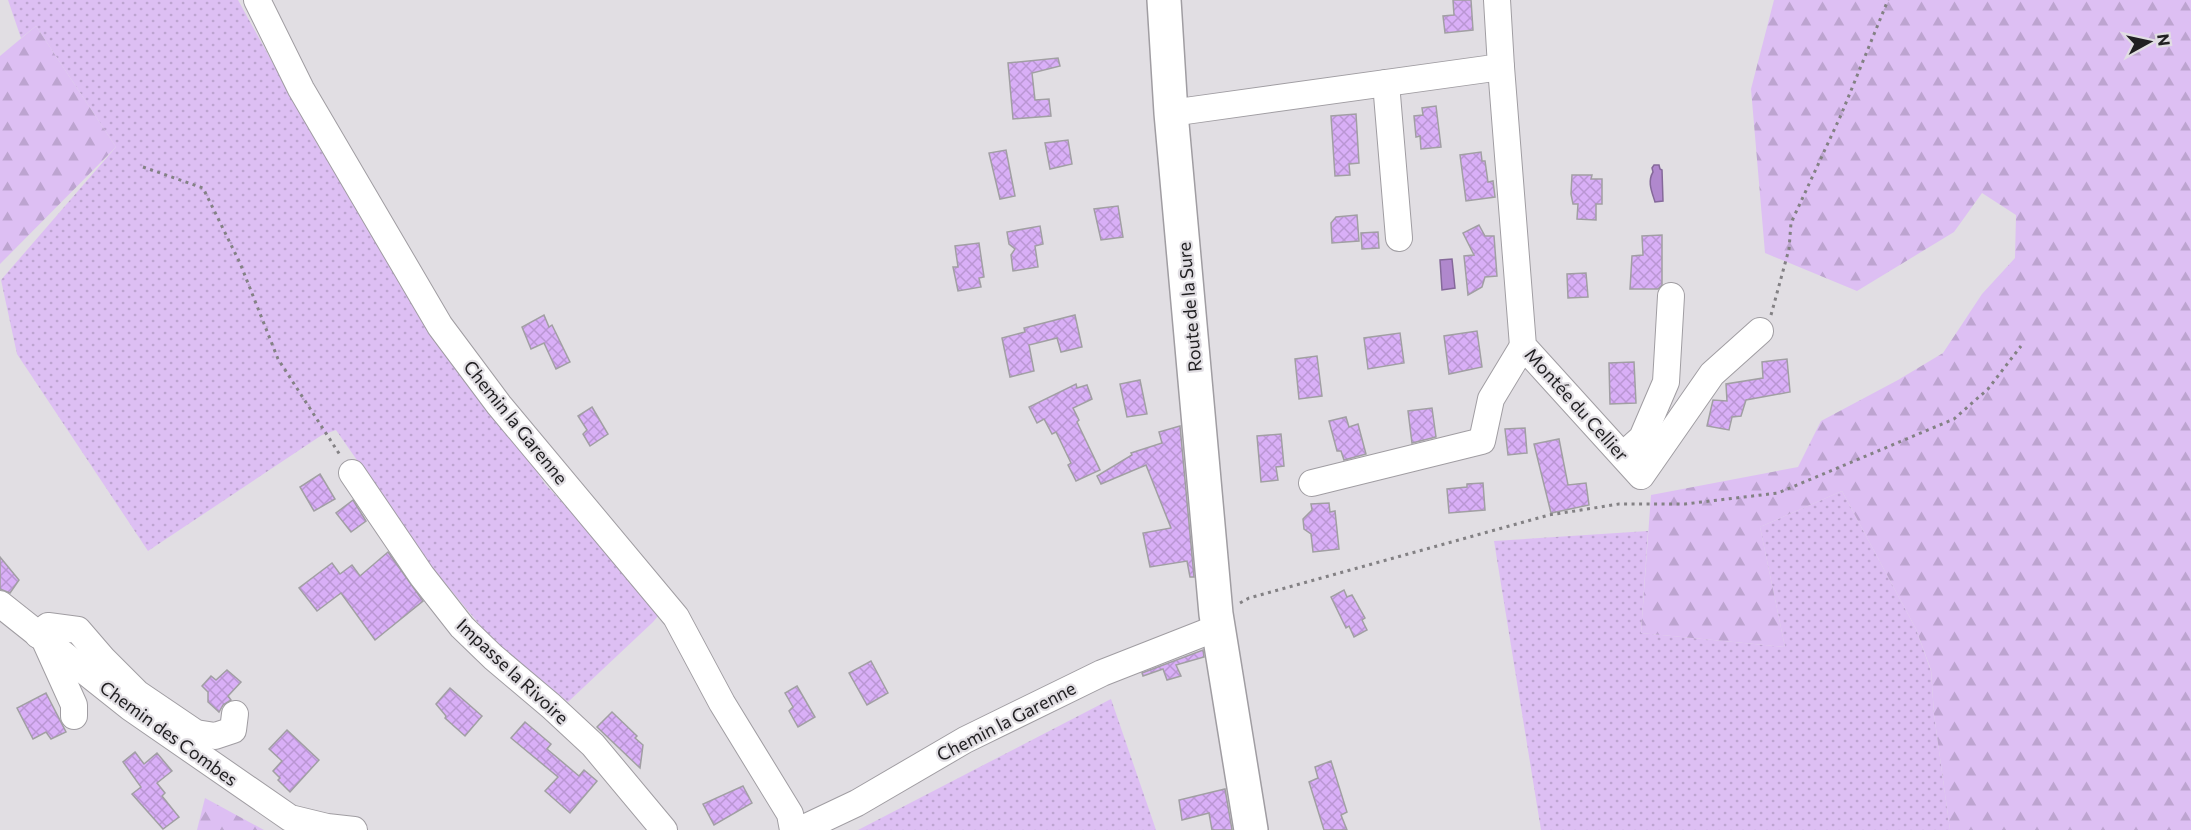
<svg xmlns="http://www.w3.org/2000/svg" width="2191" height="830" font-family="Commissioner,sans-serif">
  <style>
    .grass { fill: url(#grass-dots) }
    .forest { fill: url(#forest-firs) }
    .water { fill: #b088cd; stroke: #85699a; stroke-width: 1.5 }
    .building { fill: url(#building-cross-hatch); stroke: #a19fa3; stroke-width: 1.5 }
    .lines { fill: none; stroke-linecap: round; stroke-linejoin: round }
    .minor-casing { stroke: #a09da2; stroke-width: 28 }
    .major-casing { stroke: #a09da2; stroke-width: 36 }
    .path { stroke: #838184; stroke-width: 3; stroke-dasharray: 3 4.5; stroke-linecap: butt }
    .minor { stroke: #fff; stroke-width: 26 }
    .major { stroke: #fff; stroke-width: 33 }
    .labels { text-anchor: middle; dominant-baseline: central; stroke-width: 4.5; stroke-linejoin: round; paint-order: stroke }
    .street-label { font-size: 18px; fill: #212022; stroke: #e1dee3 }
  </style>
  <defs>
    <pattern id="grass-dots" width="8" height="8" patternUnits="userSpaceOnUse" patternTransform="scale(1.5)"><rect width="8" height="8" fill="#ddbff3"/><path d="M2 2h.1M6 6h.1" fill="none" stroke="#bda4d0" stroke-width="1.8" stroke-linecap="round"/></pattern>
    <pattern id="forest-firs" width="22" height="20" patternUnits="userSpaceOnUse" patternTransform="scale(1.5)"><rect width="22" height="20" fill="#ddbff3"/><path d="M5 1l3.5 6h-7zM16 11l3.5 6h-7z" fill="#bda4d0"/></pattern>
    <pattern id="building-cross-hatch" width="8" height="8" patternUnits="userSpaceOnUse" patternTransform="scale(1.5)"><rect width="8" height="8" fill="#d9aff7"/><path d="M0 0l8 8M0 8l8-8" fill="none" stroke="#ba96d3"/></pattern>
  </defs>
  <rect width="100%" height="100%" fill="#e1dee3"/>
  <g class="grass">
    <polygon points="8,0 238,0 320,149 545,484 663,610 653,622 568,702 495,643 430,565 336,430 322,435 148,551 17,354 1,280 116,147 36,26 21,38"/>
    <polygon points="1842,491 1916,629 1931,671 1934,714 1950,830 1541,830 1494,541 1648,531 1641,633 1785,647 1760,527"/>
    <polygon points="1111,699 1156,830 858,830"/>
  </g>
  <g class="forest">
    <polygon points="1774,0 2191,0 2191,830 1950,830 1934,714 1931,670 1916,629 1842,491 1760,527 1785,647 1641,633 1651,495 1798,467 1821,421 1898,380 1943,353 1982,294 2015,258 2016,215 1982,193 1954,232 1857,291 1765,253 1751,89"/>
    <polygon points="36,26 116,147 0,264 0,56"/>
    <polygon points="205,798 264,830 197,830"/>
  </g>
  <g class="water">
    <path d="M 1654,165 L 1659,165 L 1660,169 L 1662,170 L 1663,201 L 1655,202 C 1652,192 1647,182 1653,172 L 1652,168 Z"/>
    <polygon points="1452,259 1455,288 1442,290 1440,260"/>
  </g>
  <g class="building">
    <polygon points="1453,0 1471,0 1473,30 1445,33 1443,16 1454,15"/>
    <polygon points="1058,58 1060,66 1032,73 1035,100 1049,99 1051,116 1013,119 1008,63"/>
    <polygon points="1436,106 1441,147 1421,149 1420,136 1416,137 1414,116 1423,115 1422,108"/>
    <polygon points="1356,114 1359,163 1349,164 1350,175 1335,176 1331,116"/>
    <polygon points="1068,140 1072,164 1050,169 1045,143"/>
    <polygon points="1006,150 1015,196 1000,199 989,153"/>
    <polygon points="1481,152 1482,161 1485,161 1488,182 1493,181 1495,197 1466,201 1460,155"/>
    <polygon points="1572,175 1592,175 1591,179 1602,179 1602,204 1596,204 1596,220 1577,219 1578,204 1573,204 1571,194"/>
    <polygon points="1118,206 1123,237 1101,240 1094,209"/>
    <polygon points="1357,215 1359,241 1332,243 1331,223 1336,217"/>
    <polygon points="1479,225 1485,236 1494,236 1497,276 1485,277 1482,287 1468,295 1464,256 1474,255 1463,233"/>
    <polygon points="1040,226 1043,244 1035,246 1038,267 1013,271 1011,255 1015,249 1009,244 1007,232"/>
    <polygon points="1378,232 1379,248 1362,249 1361,233"/>
    <polygon points="1662,235 1662,285 1658,289 1630,289 1632,256 1643,255 1642,236"/>
    <polygon points="979,243 984,277 979,278 981,287 958,291 953,267 958,267 955,246"/>
    <polygon points="1586,273 1588,297 1568,298 1567,274"/>
    <polygon points="544,315 549,327 552,325 570,362 556,369 544,343 531,349 522,327"/>
    <polygon points="1075,315 1082,347 1061,352 1057,338 1029,345 1034,371 1010,377 1002,338 1025,332 1024,328"/>
    <polygon points="1477,331 1482,367 1449,374 1444,336"/>
    <polygon points="1400,333 1404,363 1368,369 1364,338"/>
    <polygon points="1317,356 1322,396 1299,399 1295,359"/>
    <polygon points="1787,359 1790,392 1746,400 1741,416 1732,417 1729,430 1707,426 1713,400 1727,401 1726,384 1763,378 1762,362"/>
    <polygon points="1634,362 1636,403 1610,404 1609,363"/>
    <polygon points="1140,380 1147,414 1127,417 1120,384"/>
    <polygon points="1076,384 1077,388 1087,385 1092,399 1073,408 1079,420 1077,422 1100,470 1076,481 1068,465 1071,463 1056,432 1052,434 1044,419 1037,423 1029,407"/>
    <polygon points="592,407 608,434 590,446 583,434 587,430 578,416"/>
    <polygon points="1432,408 1436,437 1412,443 1408,411"/>
    <polygon points="1346,417 1349,427 1358,424 1366,454 1344,460 1341,451 1337,451 1329,421"/>
    <polygon points="1180,426 1194,577 1190,577 1187,561 1150,567 1143,533 1171,528 1146,465 1101,484 1097,476 1132,455 1131,453 1162,443 1159,432"/>
    <polygon points="1525,428 1527,453 1508,455 1505,429"/>
    <polygon points="1281,434 1284,466 1276,467 1278,480 1261,482 1257,436"/>
    <polygon points="1559,439 1568,485 1586,483 1589,505 1551,513 1534,444"/>
    <polygon points="320,474 335,499 314,511 300,487"/>
    <polygon points="1483,483 1485,510 1449,513 1447,489 1467,487 1467,484"/>
    <polygon points="353,500 366,521 351,532 336,513"/>
    <polygon points="1329,503 1330,512 1335,511 1339,549 1313,552 1311,534 1304,529 1303,519 1312,510 1311,504"/>
    <polygon points="388,552 423,601 375,640 341,593 317,611 299,588 332,563 340,574 352,565 360,576"/>
    <polygon points="0,557 19,580 10,593 0,589"/>
    <polygon points="1344,590 1347,597 1352,595 1365,618 1362,620 1367,630 1354,637 1349,626 1346,628 1331,597"/>
    <polygon points="1203,650 1204,657 1176,665 1181,676 1167,680 1163,669 1143,676 1142,673"/>
    <polygon points="871,661 888,693 867,705 849,673"/>
    <polygon points="227,670 241,682 228,696 231,700 223,705 219,712 208,702 208,692 202,686 211,676 216,680"/>
    <polygon points="797,686 815,717 798,727 789,711 793,707 785,693"/>
    <polygon points="450,688 482,716 465,736 445,718 446,716 436,704"/>
    <polygon points="46,693 66,732 51,739 46,732 33,739 17,708"/>
    <polygon points="612,712 637,736 635,738 643,745 640,768 597,727"/>
    <polygon points="525,722 551,744 547,749 579,776 584,770 597,781 570,813 545,791 558,777 511,738"/>
    <polygon points="287,730 319,760 290,792 278,780 280,778 273,771 282,761 269,749"/>
    <polygon points="135,752 144,764 157,753 172,771 157,783 165,793 162,796 179,817 163,829 132,794 141,787 123,762"/>
    <polygon points="1331,761 1347,812 1341,815 1347,830 1324,830 1309,782 1318,778 1315,767"/>
    <polygon points="743,786 752,803 714,825 703,804"/>
    <polygon points="1225,789 1232,830 1212,830 1209,813 1182,820 1179,800"/>
  </g>
  <g class="lines">
    <g class="minor-casing">
      <g id="minor">
        <polyline points="257,0 301,89 440,326 499,405 676,617 722,703 790,814 793,830"/>
        <polyline points="1501,67 1523,346 1641,476 1712,374 1760,331"/>
        <polyline points="1386,83 1399,238"/>
        <polyline points="1171,113 1501,67 1497,0"/>
        <polyline points="1623,455 1642,438 1666,382 1671,296"/>
        <polyline points="352,473 422,576 462,627 493,657 551,706 593,745 664,830"/>
        <polyline points="1312,483 1482,441 1491,399 1523,346"/>
        <polyline points="0,604 131,708 290,818 327,827 354,830"/>
        <polyline points="38,635 48,626 78,630 103,659 137,693 196,733 215,736 233,730 235,714"/>
        <polyline points="46,643 74,705 74,716"/>
        <polyline points="800,830 857,803 965,740 1102,673 1209,631 1219,629"/>
      </g>
    </g>
    <g class="major-casing">
      <polyline id="major" points="1164,0 1171,113 1216,614 1251,830"/>
    </g>
    <g class="path">
      <polyline points="143,167 203,188 240,263 278,359 340,455"/>
      <polyline points="1771,315 1789,249 1791,223 1841,115 1888,0"/>
      <polyline points="1240,603 1249,598 1549,515 1619,504 1685,504 1778,493 1954,419 1988,389 2021,346"/>
    </g>
    <use href="#minor" class="minor"/>
    <use href="#major" class="major"/>
  </g>
  <g class="labels">
    <g class="street-label">
      <text transform="translate(1189 307) rotate(-95)">Route de la Sure</text>
      <text transform="translate(1577 404) rotate(48)">Montée du Cellier</text>
      <text transform="translate(516 422) rotate(51)">Chemin la Garenne</text>
      <text transform="translate(513 671) rotate(43)">Impasse la Rivoire</text>
      <text transform="translate(1006 721) rotate(-27)">Chemin la Garenne</text>
      <text transform="translate(169 733) rotate(36)">Chemin des Combes</text>
    </g>
  </g>
  <g transform="translate(2149 42) rotate(82)" stroke="#e1dee3" stroke-width="4.5" paint-order="stroke">
  <path d="M0-4.5L10 22L0 15L-10 22Z" fill="#212022"/>
  <text y="-9" font-size="16" font-weight="bold" text-anchor="middle" fill="#212022">N</text>
  </g>
</svg>
